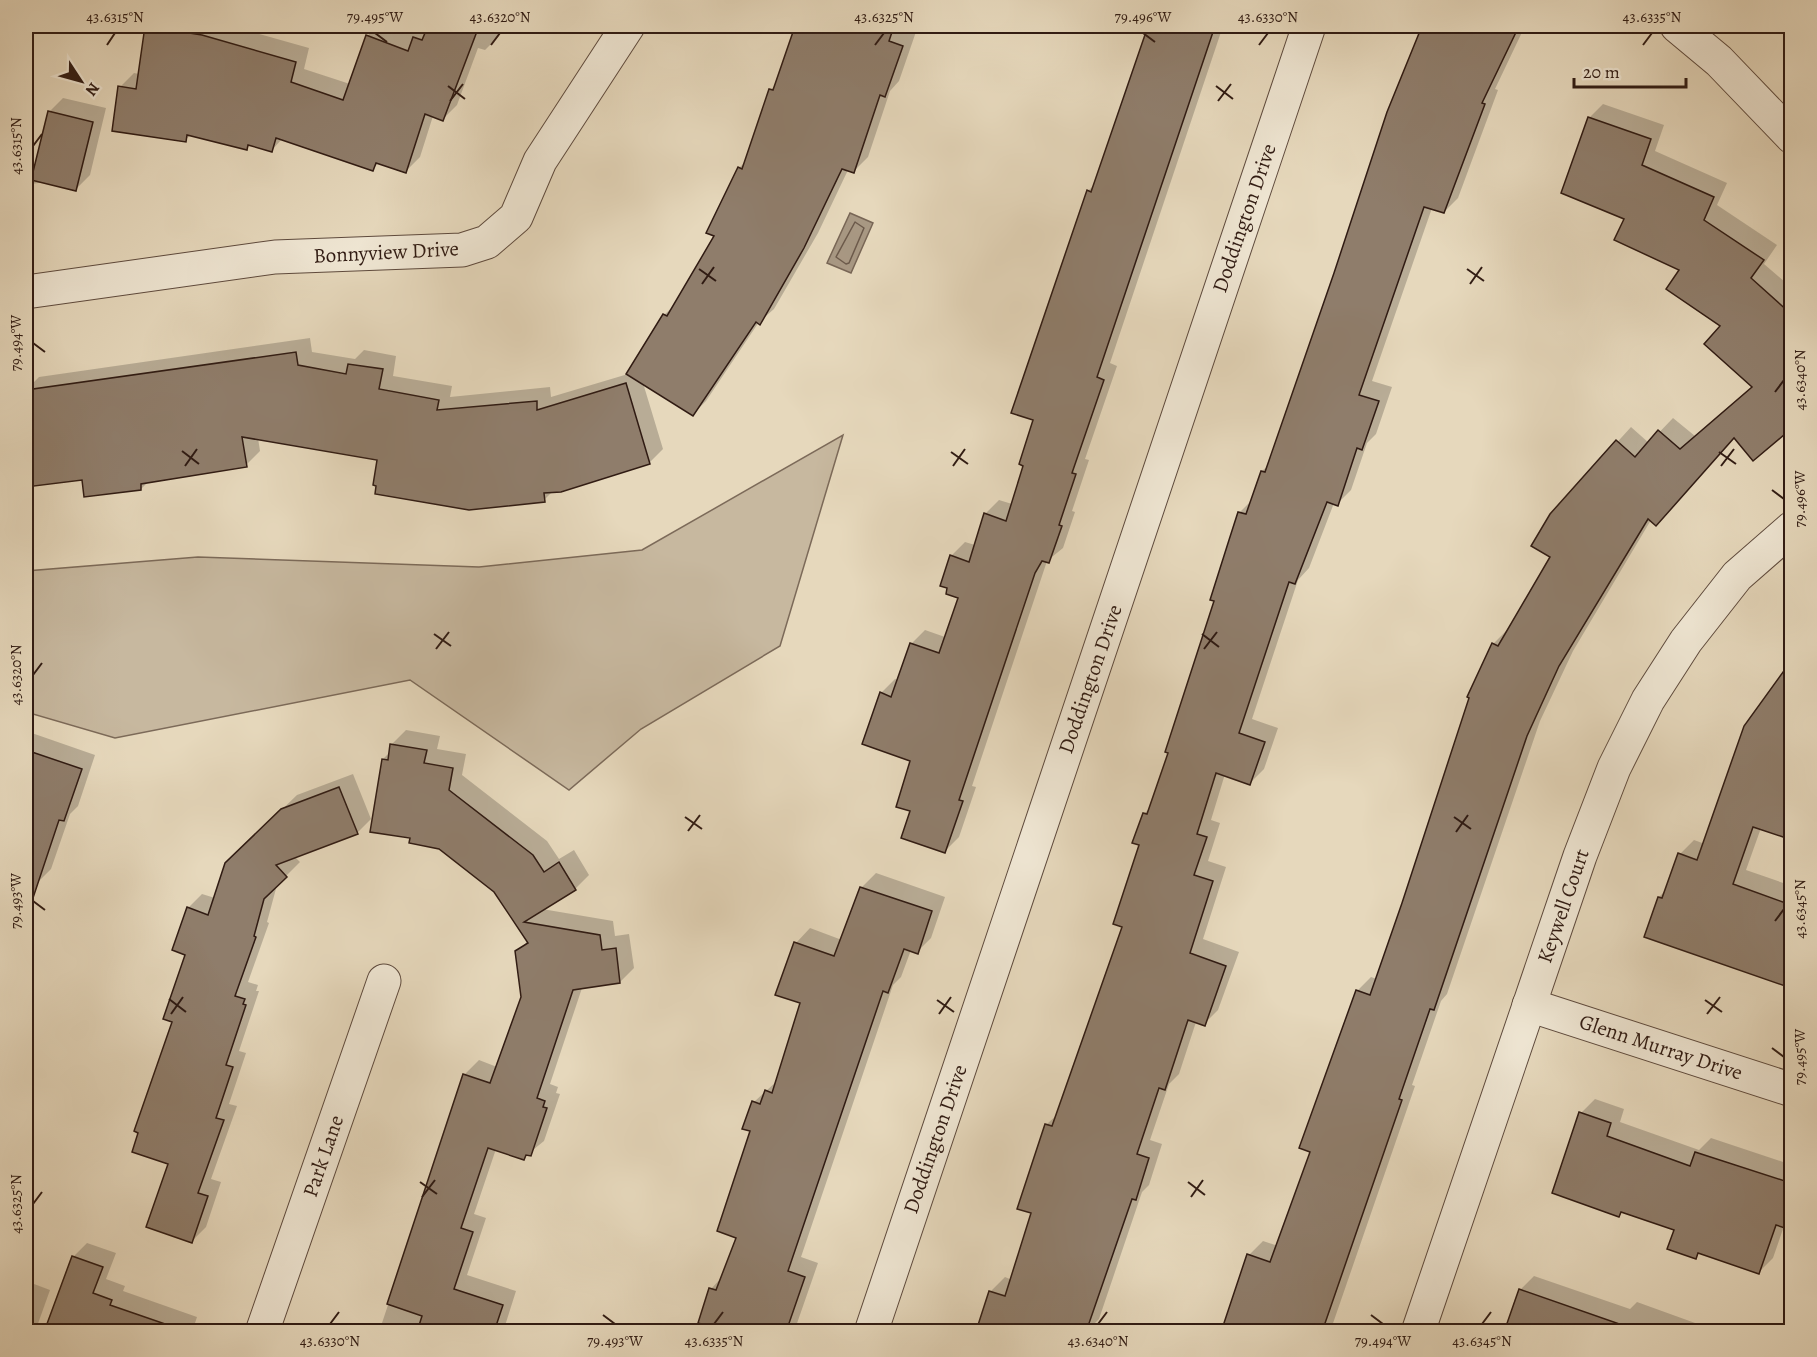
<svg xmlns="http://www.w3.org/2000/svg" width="1817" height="1357" font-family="Alegreya,serif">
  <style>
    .green { fill: #c7b89f; stroke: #7c6a59; stroke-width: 1.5 }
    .water { fill: #a89883; stroke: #786656; stroke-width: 1.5 }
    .shadow { fill: #0003 }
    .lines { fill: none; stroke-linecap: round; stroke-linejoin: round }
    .shore { stroke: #6c5a4b; stroke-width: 1.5 }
    .building { fill: #8f7d6b; stroke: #301b13; stroke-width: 1.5 }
    .street-casing { stroke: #5e4a3d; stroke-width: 35 }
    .street { stroke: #efe6d3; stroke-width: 33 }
    .ticks { fill: none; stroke: #301b13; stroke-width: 2 }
    .labels { text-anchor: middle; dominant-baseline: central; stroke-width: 4.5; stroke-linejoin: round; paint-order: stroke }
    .street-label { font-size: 21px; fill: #301b13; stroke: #efe6d3 }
    .neatline { fill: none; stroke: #301b13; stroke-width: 2 }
    .ticks-label { font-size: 15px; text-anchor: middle; fill: #301b13 }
  </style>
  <rect width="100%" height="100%" fill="#e6d8bc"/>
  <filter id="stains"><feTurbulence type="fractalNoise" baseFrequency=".00333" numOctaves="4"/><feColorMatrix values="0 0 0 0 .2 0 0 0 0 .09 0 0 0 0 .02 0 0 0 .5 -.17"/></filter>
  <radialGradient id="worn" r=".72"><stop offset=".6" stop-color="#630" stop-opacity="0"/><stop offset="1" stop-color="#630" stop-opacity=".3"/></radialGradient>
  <polygon class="green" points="843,435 780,646 641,729 569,790 410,680 115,738 26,712 26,571 198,557 479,567 642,550"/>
  <polygon class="water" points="850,213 873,223 851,273 827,263"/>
  <g class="shadow">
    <polygon points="148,26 231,26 309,48 304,69 350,84 367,36 378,26 502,26 499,36 485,50 478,48 457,105 443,119 433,116 420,157 406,171 379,162 373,169 282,139 272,150 251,144 246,149 192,134 185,140 120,87 134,73 139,74"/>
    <polygon points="798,26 918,26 899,81 890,91 868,157 854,171 848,170 818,233 774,309 759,322 706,401 692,415 643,383 663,449 649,463 553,491 544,500 378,485 379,459 258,438 260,451 246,465 148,482 141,489 83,478 26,486 26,390 39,377 310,338 312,352 355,359 364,350 396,356 393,376 452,386 450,397 550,387 551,397 628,374 664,315 676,304 716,236 739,168 746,161 771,90 777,83"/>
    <polygon points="1149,26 1223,26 1110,363 1117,366 1085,459 1089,460 1072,511 1075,512 1063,548 1047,561 972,786 976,787 959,837 945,851 912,810 912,760 881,693 895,679 899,680 911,644 925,630 945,637 960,597 951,556 965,542 975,545 985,514 999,500 1012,504 1025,465 1088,191 1096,183"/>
    <polygon points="1421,26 1525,26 1495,89 1498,90 1458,198 1444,212 1432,208 1372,381 1392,387 1376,434 1367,443 1351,490 1337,504 1334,503 1309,568 1298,580 1252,719 1278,728 1264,769 1250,783 1225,774 1211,820 1220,823 1208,861 1226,867 1203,939 1239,952 1218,1010 1204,1024 1196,1022 1179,1074 1169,1084 1150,1140 1162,1144 1149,1185 1142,1192 1099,1319 1086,1332 977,1332 991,1291 1005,1277 1012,1280 1033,1212 1019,1208 1047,1124 1059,1113 1124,926 1141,844 1144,814 1152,806 1216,600 1230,540 1240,512 1253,499 1262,471 1269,465"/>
    <polygon points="63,98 106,108 90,175 76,189 46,182 31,184 49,112"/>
    <polygon points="1603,104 1664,125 1655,151 1727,183 1717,205 1777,245 1764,264 1792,288 1792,427 1754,459 1735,437 1656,524 1651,520 1573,651 1540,721 1447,994 1441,1001 1412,1085 1415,1086 1330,1332 1219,1332 1226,1321 1249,1255 1263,1241 1278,1246 1312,1151 1357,991 1371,977 1377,979 1493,644 1507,630 1552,556 1551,515 1631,427 1649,443 1673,418 1695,436 1753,386 1722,326 1681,269 1626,219 1589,118"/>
    <polygon points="1792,664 1792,831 1786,836 1761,828 1746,870 1792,886 1792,986 1645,936 1659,897 1667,889 1680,854 1694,840 1705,844 1745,727"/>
    <polygon points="406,730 440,736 437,749 466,754 462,775 547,841 559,859 574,850 589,875 575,889 542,909 613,921 615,936 629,934 634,968 620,982 582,988 550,1084 558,1087 556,1093 560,1094 544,1141 523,1158 496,1149 474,1214 486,1218 467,1275 516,1291 503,1332 379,1332 465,1074 479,1060 497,1067 523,997 516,952 528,941 495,891 440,847 412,837 383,759 390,752 392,744"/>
    <polygon points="26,731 95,755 78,806 70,814 51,869 37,883 34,882 26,907"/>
    <polygon points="353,774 371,819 357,833 295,857 300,862 277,885 267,922 269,923 248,982 258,985 256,991 259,991 239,1051 246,1053 229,1104 237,1106 211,1179 221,1182 206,1227 192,1241 170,1163 174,1021 187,954 188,908 202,894 215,898 241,849 297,795"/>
    <polygon points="876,873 945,897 931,938 917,952 911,950 901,977 893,985 801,1257 818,1263 794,1332 710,1332 711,1289 722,1277 738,1237 754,1102 778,1080 802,1003 796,943 810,928 842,940 862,887"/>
    <polygon points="1595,1099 1624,1109 1620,1122 1699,1150 1711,1138 1792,1165 1792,1228 1784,1226 1773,1258 1759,1272 1700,1252 1695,1257 1676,1229 1623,1211 1619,1216 1581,1113"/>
    <polygon points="87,1243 116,1253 106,1279 125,1286 123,1291 197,1317 192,1332 62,1332 73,1257"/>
    <polygon points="1534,1276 1630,1309 1637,1302 1720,1332 1505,1332 1520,1290"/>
    <polygon points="26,1281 50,1290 35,1332 26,1332"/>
  </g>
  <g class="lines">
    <polygon class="shore" points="855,222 864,228 849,263 846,264 836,257"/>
  </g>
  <g class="building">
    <polygon points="145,26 202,35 296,62 291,82 343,100 366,35 408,51 413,37 422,40 428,26 479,26 443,121 425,114 406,173 376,163 373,171 276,138 272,152 248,145 247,150 187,135 186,142 112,131 118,86 136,89"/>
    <polygon points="795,26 894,26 889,41 903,46 885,97 880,95 854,173 842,169 804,248 760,325 756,322 693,416 626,374 663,314 667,316 714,236 706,233 738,167 742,169 769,89 773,90"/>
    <polygon points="1148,26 1215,26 1097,377 1104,380 1072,473 1076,474 1059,525 1062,526 1049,563 1042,561 1035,573 959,800 963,801 945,853 901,838 910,811 896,807 910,761 862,744 880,692 891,697 910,643 939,653 958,598 946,594 947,588 940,586 950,555 969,562 984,513 1006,521 1023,466 1019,464 1033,420 1011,413 1087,190 1091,192"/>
    <polygon points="1422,26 1519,26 1482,103 1485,104 1444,213 1424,207 1359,395 1379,401 1362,450 1357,448 1338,506 1327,502 1295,584 1289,582 1239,733 1265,742 1250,785 1216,773 1197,834 1207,837 1194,875 1213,881 1190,953 1226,966 1205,1026 1188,1020 1165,1090 1159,1088 1137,1154 1149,1158 1136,1200 1132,1199 1086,1332 997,1332 978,1325 989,1291 1005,1296 1031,1213 1017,1209 1045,1124 1052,1126 1122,927 1113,924 1139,845 1132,843 1143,813 1147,814 1168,753 1165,752 1214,601 1210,600 1229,540 1238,512 1246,514 1261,471 1265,472 1334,273 1387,112"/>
    <polygon points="48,111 93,122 76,191 31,180"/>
    <polygon points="1588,117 1651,139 1642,165 1714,197 1704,220 1764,260 1751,278 1791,314 1791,429 1753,461 1734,438 1656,526 1648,519 1559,666 1527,736 1434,1010 1430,1009 1399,1099 1402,1100 1322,1332 1221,1332 1247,1254 1270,1262 1310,1152 1299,1148 1356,990 1370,995 1402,903 1469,698 1467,697 1492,643 1498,646 1550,557 1531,546 1550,514 1616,440 1635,457 1658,430 1680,449 1752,387 1704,344 1720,326 1666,289 1679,270 1614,240 1624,219 1561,193"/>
    <polygon points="296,352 298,365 346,374 348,364 383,369 379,389 439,400 437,410 537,401 537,410 626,383 650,464 561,492 544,493 545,502 469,510 375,494 376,486 373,485 377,460 242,437 247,467 141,484 141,490 84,497 82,480 26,487 26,390"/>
    <polygon points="1791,661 1791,823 1786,838 1753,827 1733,884 1791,905 1791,988 1644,937 1658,897 1662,898 1678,853 1697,860 1744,726"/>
    <polygon points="390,744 427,750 424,763 453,768 449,790 533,855 544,872 559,862 576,890 524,922 600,935 602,950 616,948 620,983 573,990 537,1098 545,1101 543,1107 547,1108 531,1156 526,1155 524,1160 488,1148 461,1228 473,1232 454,1289 503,1305 494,1332 417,1332 422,1316 387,1304 463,1074 490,1083 521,997 515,951 528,943 494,892 439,849 409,843 410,838 370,832 382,759 388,760"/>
    <polygon points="26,750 82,769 64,821 59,820 31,904 26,903"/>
    <polygon points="339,787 358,834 276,865 287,877 264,899 254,936 256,937 235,996 245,999 243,1004 246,1005 226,1065 233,1067 216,1118 224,1120 198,1193 208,1196 192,1243 146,1227 168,1164 132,1152 138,1133 134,1131 172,1022 163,1019 185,955 172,950 187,907 208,915 225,863 281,809"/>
    <polygon points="860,887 932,911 918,954 904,949 888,993 883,991 788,1271 805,1277 786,1332 705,1332 705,1325 698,1323 709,1288 716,1290 736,1238 717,1231 750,1131 742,1129 752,1101 760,1104 765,1090 772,1093 800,1003 775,995 794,942 834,956"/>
    <polygon points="1579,1112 1611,1123 1607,1136 1690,1166 1695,1152 1791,1183 1791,1230 1776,1225 1759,1274 1698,1253 1696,1259 1667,1249 1674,1230 1621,1212 1619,1217 1552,1193"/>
    <polygon points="72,1256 103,1267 93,1293 112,1300 110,1305 171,1326 170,1332 44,1332"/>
    <polygon points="1519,1289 1628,1327 1627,1332 1504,1332"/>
  </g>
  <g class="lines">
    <g class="street-casing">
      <g id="street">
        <polyline points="1677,26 1719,61 1792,137"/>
        <polyline points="26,292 275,257 462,250 487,242 516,217 540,161 628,26"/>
        <polyline points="1529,1005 1792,1090"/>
        <polyline points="262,1332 384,981"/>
        <polyline points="871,1332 1309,26"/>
        <polyline points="1418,1332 1580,856 1614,768 1648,700 1686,641 1737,576 1792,528"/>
      </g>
    </g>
    <use href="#street" class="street"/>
  </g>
  <path class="ticks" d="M 375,33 L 387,42M 1143,33 L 1155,42M 107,45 L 115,33M 491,45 L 500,33M 875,45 L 884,33M 1259,45 L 1268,33M 1643,45 L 1652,33M 448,86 L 465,99M 1216,86 L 1233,99M 450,101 L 463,84M 1218,101 L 1231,84M 33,146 L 42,134M 699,269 L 716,281M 1467,269 L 1484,281M 702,284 L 714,267M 1470,284 L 1482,267M 33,343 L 45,352M 1775,392 L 1784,380M 182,451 L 199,464M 951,452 L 968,464M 1719,452 L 1736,464M 185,466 L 197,449M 953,466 L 965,449M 1721,466 L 1734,449M 1772,490 L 1784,499M 434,634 L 451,646M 1202,634 L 1219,647M 436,649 L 449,632M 1204,649 L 1217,632M 33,675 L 42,663M 685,817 L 702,829M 1454,817 L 1471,829M 688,831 L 700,815M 1456,832 L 1468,815M 33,901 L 45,910M 1775,921 L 1784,909M 169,999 L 186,1012M 937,1000 L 954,1012M 1705,1000 L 1722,1012M 171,1014 L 183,997M 939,1014 L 951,997M 1707,1014 L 1720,997M 1772,1048 L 1784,1057M 420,1182 L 437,1194M 1188,1182 L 1205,1195M 422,1197 L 435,1180M 1191,1197 L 1203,1180M 33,1204 L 42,1192M 603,1315 L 615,1324M 1371,1315 L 1383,1324M 330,1324 L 339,1312M 714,1324 L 723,1312M 1098,1324 L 1107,1312M 1482,1324 L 1491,1312"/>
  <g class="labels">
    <g class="street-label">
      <text transform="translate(1244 218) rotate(-71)">Doddington Drive</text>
      <text transform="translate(386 252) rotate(-3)">Bonnyview Drive</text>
      <text transform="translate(1090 679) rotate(-71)">Doddington Drive</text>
      <text transform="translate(1563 906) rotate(-71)">Keywell Court</text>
      <text transform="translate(1661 1047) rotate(18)">Glenn Murray Drive</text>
      <text transform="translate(935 1139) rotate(-71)">Doddington Drive</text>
      <text transform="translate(323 1156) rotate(-71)">Park Lane</text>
    </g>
  </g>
  <rect width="1817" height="1357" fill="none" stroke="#e6d8bc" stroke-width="66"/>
  <g transform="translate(81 81) rotate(126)" stroke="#efe6d3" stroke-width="4.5" paint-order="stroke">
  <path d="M0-4.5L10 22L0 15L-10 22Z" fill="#301b13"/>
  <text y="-9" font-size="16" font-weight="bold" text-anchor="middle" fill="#301b13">N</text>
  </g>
  <path d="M1574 78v9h112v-9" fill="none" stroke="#301b13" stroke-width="3"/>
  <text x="1583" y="78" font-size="18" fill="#301b13" stroke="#efe6d3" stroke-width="4.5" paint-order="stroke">20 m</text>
  <rect x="33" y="33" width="1751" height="1291" class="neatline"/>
  <g class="ticks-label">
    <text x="115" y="22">43.6315°N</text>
    <text x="375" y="22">79.495°W</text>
    <text x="500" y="22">43.6320°N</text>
    <text x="884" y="22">43.6325°N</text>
    <text x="1143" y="22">79.496°W</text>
    <text x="1268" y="22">43.6330°N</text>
    <text x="1652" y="22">43.6335°N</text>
    <text transform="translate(16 146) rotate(-90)" y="5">43.6315°N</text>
    <text transform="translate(16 343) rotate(-90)" y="5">79.494°W</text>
    <text transform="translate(1800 380) rotate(-90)" y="5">43.6340°N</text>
    <text transform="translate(1800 499) rotate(-90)" y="5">79.496°W</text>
    <text transform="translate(16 675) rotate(-90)" y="5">43.6320°N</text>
    <text transform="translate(16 901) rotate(-90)" y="5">79.493°W</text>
    <text transform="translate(1800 909) rotate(-90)" y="5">43.6345°N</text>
    <text transform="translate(1800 1057) rotate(-90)" y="5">79.495°W</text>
    <text transform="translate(16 1204) rotate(-90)" y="5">43.6325°N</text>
    <text x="330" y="1346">43.6330°N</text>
    <text x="615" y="1346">79.493°W</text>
    <text x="714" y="1346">43.6335°N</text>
    <text x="1098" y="1346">43.6340°N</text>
    <text x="1383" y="1346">79.494°W</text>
    <text x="1482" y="1346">43.6345°N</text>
  </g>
  <rect width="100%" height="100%" filter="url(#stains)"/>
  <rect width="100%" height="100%" fill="url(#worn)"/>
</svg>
